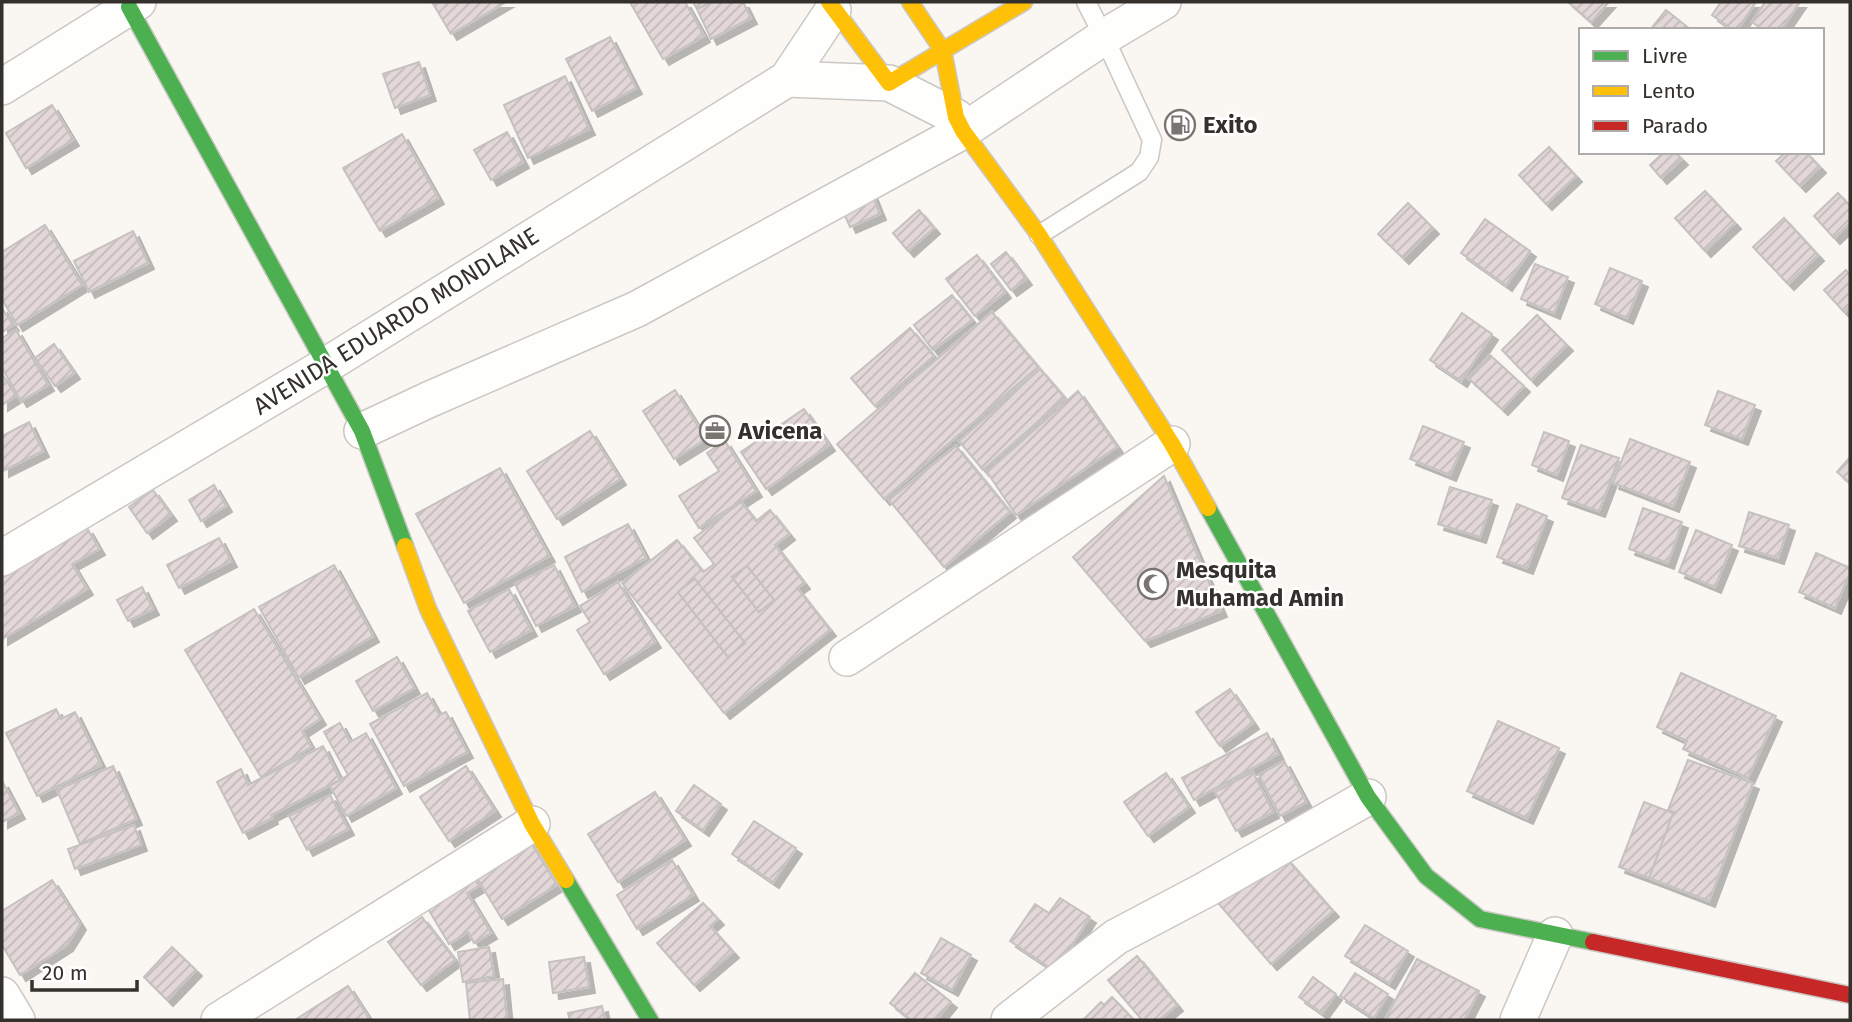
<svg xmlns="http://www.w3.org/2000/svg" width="1852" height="1022" font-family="'Fira Sans',sans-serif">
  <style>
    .building { fill: url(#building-hatch); stroke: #c5c1bf; stroke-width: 2; fill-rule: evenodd; filter: url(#shadow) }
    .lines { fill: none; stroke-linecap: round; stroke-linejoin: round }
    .lane-casing { stroke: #cbc8c4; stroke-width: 21 }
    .street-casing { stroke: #cbc8c4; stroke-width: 38 }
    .fast-casing { stroke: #cbc8c4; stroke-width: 19 }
    .slow-casing { stroke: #cbc8c4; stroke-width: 19 }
    .jam-casing { stroke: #cbc8c4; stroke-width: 19 }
    .lane { stroke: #fefefd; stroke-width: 18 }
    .street { stroke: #fefefd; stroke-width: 35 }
    .fast { stroke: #4caf50; stroke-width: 16 }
    .slow { stroke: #ffc107; stroke-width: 16 }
    .jam { stroke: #c62828; stroke-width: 16 }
    .labels { text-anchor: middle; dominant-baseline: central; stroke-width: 5; stroke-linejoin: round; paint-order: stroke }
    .poi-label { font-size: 24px; font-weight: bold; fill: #34302c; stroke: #fff; text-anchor: start }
    .street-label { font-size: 24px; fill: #34302c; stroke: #fff }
  </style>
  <defs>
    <pattern id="building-hatch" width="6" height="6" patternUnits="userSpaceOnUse" patternTransform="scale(1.75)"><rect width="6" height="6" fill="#e3d7d8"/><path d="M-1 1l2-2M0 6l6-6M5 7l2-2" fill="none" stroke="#c3b9ba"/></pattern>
    <filter id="shadow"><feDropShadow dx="6" dy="6" stdDeviation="0" flood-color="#0004"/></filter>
  </defs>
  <rect width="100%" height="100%" fill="#faf7f2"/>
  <g class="building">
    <polygon points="432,2 506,2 451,34"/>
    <polygon points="634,2 685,2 704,36 663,59 631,4"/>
    <polygon points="693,2 712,2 697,9"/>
    <polygon points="712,2 743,2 751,18 711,39 697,9"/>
    <polygon points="1568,2 1609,2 1591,22"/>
    <polygon points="1721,2 1756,2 1737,30 1733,30 1712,15"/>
    <polygon points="1765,2 1800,2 1781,30 1763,30 1752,22"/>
    <polygon points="1666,10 1690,29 1690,30 1650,30"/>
    <polygon points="610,37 636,88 592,111 566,59"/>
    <polygon points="419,62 430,95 395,108 383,74"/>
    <polygon points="565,76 589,129 528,158 504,105"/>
    <polygon points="52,105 73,140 26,168 6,133"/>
    <polygon points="507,132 523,162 491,180 474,150"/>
    <polygon points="402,134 438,198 380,231 343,168"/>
    <polygon points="1549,147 1576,176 1546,204 1519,175"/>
    <polygon points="1664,152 1675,152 1682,159 1661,178 1650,165"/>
    <polygon points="1786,152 1806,152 1820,167 1800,186 1776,161"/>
    <polygon points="1705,191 1735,223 1705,251 1675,218"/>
    <polygon points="871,192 880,214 850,227 840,205"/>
    <polygon points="1838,193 1850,206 1850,223 1834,238 1814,216"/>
    <polygon points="1408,203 1433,228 1403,258 1378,234"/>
    <polygon points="919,210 934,228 908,251 893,233"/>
    <polygon points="1784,218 1818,255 1788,284 1753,247"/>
    <polygon points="1485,219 1530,251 1506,285 1461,253"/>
    <polygon points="45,225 82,285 17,325 2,299 2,252"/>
    <polygon points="133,231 148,263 89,292 74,261"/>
    <polygon points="1006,252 1026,279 1011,290 991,264"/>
    <polygon points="977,255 1005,292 975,316 946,279"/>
    <polygon points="1535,264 1568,277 1554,313 1521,299"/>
    <polygon points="1610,268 1642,281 1627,318 1595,304"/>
    <polygon points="1846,270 1850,275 1850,306 1844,312 1824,290"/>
    <polygon points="952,295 972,320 933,350 914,325"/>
    <polygon points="2,308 13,325 2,332"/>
    <polygon points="992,312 1038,367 884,499 837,444"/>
    <polygon points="1462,313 1492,334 1461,381 1430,360"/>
    <polygon points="1537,315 1567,345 1531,380 1502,350"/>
    <polygon points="910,328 934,356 875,406 851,378"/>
    <polygon points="16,330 48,385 21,401 2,368 2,338"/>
    <polygon points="54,344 74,373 55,386 35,358"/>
    <polygon points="1490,355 1524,386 1502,409 1468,378"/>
    <polygon points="1040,369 1065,398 983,470 959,441"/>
    <polygon points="2,374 16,396 2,405"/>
    <polygon points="675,390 706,439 674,459 643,411"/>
    <polygon points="1078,391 1117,447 1016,515 987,472"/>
    <polygon points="1718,391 1755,405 1742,439 1705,425"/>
    <polygon points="804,409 829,445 766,489 741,452"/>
    <polygon points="29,422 43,451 3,471 2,436"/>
    <polygon points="1423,426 1464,442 1450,475 1410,459"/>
    <polygon points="590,431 620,479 557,519 527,471"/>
    <polygon points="1544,432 1569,441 1557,475 1532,465"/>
    <polygon points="1630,439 1690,462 1673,506 1613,483"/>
    <polygon points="725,441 756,491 699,528 679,496 719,471 707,453"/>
    <polygon points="1581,445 1619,458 1599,511 1562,498"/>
    <polygon points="956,446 1010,512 944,567 889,500"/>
    <polygon points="1850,457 1850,483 1837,472"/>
    <polygon points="500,468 549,556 464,603 416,514"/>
    <polygon points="1164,476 1221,611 1145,641 1073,557"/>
    <polygon points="214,485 226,506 201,521 189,500"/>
    <polygon points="1450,487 1492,500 1480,537 1438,524"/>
    <polygon points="153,490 171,515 147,533 129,507"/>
    <path d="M 741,502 L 756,521 L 770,510 L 789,534 L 775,545 L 804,583 L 797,588 L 830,630 L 724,713 L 622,583 L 677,540 L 703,572 L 714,564 L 694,538 ZM 747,566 L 774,600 L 759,612 L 732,577 ZM 695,579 L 745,643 L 728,657 L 678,592 Z"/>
    <polygon points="1517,504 1547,516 1527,568 1497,557"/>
    <polygon points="1643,508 1682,522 1668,563 1629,549"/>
    <polygon points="1749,512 1789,525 1778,558 1739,546"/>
    <polygon points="628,524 646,558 582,592 565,557"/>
    <polygon points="87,528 99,549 72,564 87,589 2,639 2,578"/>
    <polygon points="1696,530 1732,545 1715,587 1679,572"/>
    <polygon points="219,538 231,561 179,588 167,565"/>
    <polygon points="1816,553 1850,568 1850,573 1835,608 1799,592"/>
    <polygon points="334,565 373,636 299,678 259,607"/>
    <polygon points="554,565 575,606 536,626 515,584"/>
    <polygon points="747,566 774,600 759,612 732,577"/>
    <polygon points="695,579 745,643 728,657 678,592"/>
    <polygon points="618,582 655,642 604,674 577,630 590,622 580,606"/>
    <polygon points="142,587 153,609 128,621 117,600"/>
    <polygon points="509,589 531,630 490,652 468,611"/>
    <polygon points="254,609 320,719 302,731 311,747 261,777 185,650"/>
    <polygon points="397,657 414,688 373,711 356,681"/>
    <polygon points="1681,673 1776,716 1748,778 1683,749 1687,741 1657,727"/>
    <polygon points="1230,689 1253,723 1220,746 1196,712"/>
    <polygon points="427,693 439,715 446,712 467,752 404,786 370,724"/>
    <polygon points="56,709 61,719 75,712 101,765 37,796 6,733"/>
    <polygon points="1498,721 1559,748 1527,818 1467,791"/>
    <polygon points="340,723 350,742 366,733 396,788 346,816 330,786 348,775 324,732"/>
    <polygon points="1267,733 1278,754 1194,800 1182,778"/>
    <polygon points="323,746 340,780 271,815 272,818 243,833 217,782 241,769 248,785"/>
    <polygon points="1688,760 1753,783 1709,901 1649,878 1673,813 1674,812 1668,810"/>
    <polygon points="1284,761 1306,802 1280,816 1259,775"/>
    <polygon points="113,766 136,819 80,844 57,790"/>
    <polygon points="466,766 495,811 449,841 420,797"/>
    <polygon points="1253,772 1273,812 1236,831 1215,792"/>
    <polygon points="1166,773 1189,807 1148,836 1124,802"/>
    <polygon points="2,781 19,813 2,822"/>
    <polygon points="694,785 721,804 703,830 676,811"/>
    <polygon points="655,792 685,840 618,882 588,834"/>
    <polygon points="330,795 348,829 307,850 289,816"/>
    <polygon points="1644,802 1673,813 1649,878 1619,867"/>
    <polygon points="754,821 796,848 773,882 732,854"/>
    <polygon points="134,825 141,845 75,869 68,849"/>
    <polygon points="525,833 557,885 502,919 477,878"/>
    <polygon points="1280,851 1333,911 1271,964 1219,904"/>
    <polygon points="672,860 693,895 637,929 617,895"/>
    <polygon points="471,872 479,886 467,893 491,933 474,943 468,932 449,944 424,902"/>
    <polygon points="52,880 80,924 67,945 20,975 2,945 2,911"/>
    <polygon points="1060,898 1090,917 1055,971 1010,941 1035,904 1049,913"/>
    <polygon points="703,903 718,919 710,926 733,952 694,985 657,943"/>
    <polygon points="422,917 455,960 421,985 388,942"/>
    <polygon points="1365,925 1408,951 1389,983 1345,956"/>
    <polygon points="941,938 971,955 952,990 921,973"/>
    <polygon points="172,947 196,970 167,1000 144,977"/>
    <polygon points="489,947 494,976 463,982 458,952"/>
    <polygon points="1137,956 1177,1005 1159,1020 1142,1020 1108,980"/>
    <polygon points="584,957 589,987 553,993 549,962"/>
    <polygon points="1417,959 1479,991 1464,1020 1385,1020"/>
    <polygon points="915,973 951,1002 936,1020 911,1020 890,1003"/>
    <polygon points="1355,973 1388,994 1374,1018 1340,996"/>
    <polygon points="1313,977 1336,994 1322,1013 1299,997"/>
    <polygon points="503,979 507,1020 470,1020 466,983"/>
    <polygon points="348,986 370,1020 295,1020"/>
    <polygon points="1112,997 1134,1020 1083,1020 1101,1002 1104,1005"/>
    <polygon points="602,1006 605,1020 570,1020 568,1013"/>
  </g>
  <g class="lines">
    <g class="lane-casing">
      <polyline id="lane" points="1039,235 1139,172 1149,157 1152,140 1104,37 1086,2"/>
    </g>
    <g class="street-casing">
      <g id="street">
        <polyline points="787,79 889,83 956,117"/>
        <polyline points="2,87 138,2"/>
        <polyline points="362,431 428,400 637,309 963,131 1104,37 1163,2"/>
        <polyline points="2,558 325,366 787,79 833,10"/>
        <polyline points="847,658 1172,444"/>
        <polyline points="2,995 17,1020"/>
        <polyline points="219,1020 532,824"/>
        <polyline points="1009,1020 1116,937 1205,890 1368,797"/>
        <polyline points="1518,1020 1555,935"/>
      </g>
    </g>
    <g class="fast-casing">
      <g id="fast">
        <polyline points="129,7 362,431 405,546"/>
        <polyline points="1208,508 1368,797 1426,876 1480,919 1593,942"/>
        <polyline points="566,880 650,1020"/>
      </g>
    </g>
    <g class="slow-casing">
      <g id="slow">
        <polyline points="829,2 889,83 1024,2"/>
        <polyline points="910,2 943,51 956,117 963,131 1039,235 1172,444 1208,508"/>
        <polyline points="405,546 428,609 532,824 566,880"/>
      </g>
    </g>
    <g class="jam-casing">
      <polyline id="jam" points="1593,942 1850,995"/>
    </g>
    <use href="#lane" class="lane"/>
    <use href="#street" class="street"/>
    <use href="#fast" class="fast"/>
    <use href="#slow" class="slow"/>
    <use href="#jam" class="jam"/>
  </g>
  <defs>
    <g id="fuel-ring" transform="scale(1.575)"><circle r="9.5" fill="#fff" stroke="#797671" stroke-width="1.5"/><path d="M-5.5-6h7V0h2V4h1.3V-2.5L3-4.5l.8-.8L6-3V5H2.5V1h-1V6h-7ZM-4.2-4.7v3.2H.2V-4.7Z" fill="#797671"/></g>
    <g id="office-ring" transform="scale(1.575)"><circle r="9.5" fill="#fff" stroke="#797671" stroke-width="1.5"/><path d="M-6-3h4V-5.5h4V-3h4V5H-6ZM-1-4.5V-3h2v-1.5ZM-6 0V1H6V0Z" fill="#797671"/></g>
    <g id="mosque-ring" transform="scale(1.575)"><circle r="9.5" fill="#fff" stroke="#797671" stroke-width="1.5"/><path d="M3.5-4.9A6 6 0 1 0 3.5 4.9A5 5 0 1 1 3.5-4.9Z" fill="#797671"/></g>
  </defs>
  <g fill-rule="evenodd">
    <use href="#fuel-ring" x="1180" y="125"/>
    <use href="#office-ring" x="715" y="431"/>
    <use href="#mosque-ring" x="1153" y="584"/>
  </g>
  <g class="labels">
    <g class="poi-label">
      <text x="1203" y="125">Exito</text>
      <text x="738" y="431">Avicena</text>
      <text x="1176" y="570">Mesquita<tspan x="1176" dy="28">Muhamad Amin</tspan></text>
    </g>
    <g class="street-label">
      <text transform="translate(396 321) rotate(-32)">AVENIDA EDUARDO MONDLANE</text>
    </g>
  </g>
  <rect width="1852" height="1022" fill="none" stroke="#34302c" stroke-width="7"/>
  <rect x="1579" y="28" width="245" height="126" fill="#ffffff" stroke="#aeacab" stroke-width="2"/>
  <rect x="1593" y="51" width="35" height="10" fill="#4caf50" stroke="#aeacab" stroke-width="2"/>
  <text x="1642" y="63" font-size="21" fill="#34302c">Livre</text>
  <rect x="1593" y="86" width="35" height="10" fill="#ffc107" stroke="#aeacab" stroke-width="2"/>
  <text x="1642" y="98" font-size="21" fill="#34302c">Lento</text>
  <rect x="1593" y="121" width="35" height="10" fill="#c62828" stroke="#aeacab" stroke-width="2"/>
  <text x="1642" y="133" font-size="21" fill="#34302c">Parado</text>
  <path d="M32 980v10h105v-10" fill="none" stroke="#34302c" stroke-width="3.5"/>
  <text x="42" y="980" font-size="21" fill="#34302c" stroke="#ffffff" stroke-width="5" paint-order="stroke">20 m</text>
</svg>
